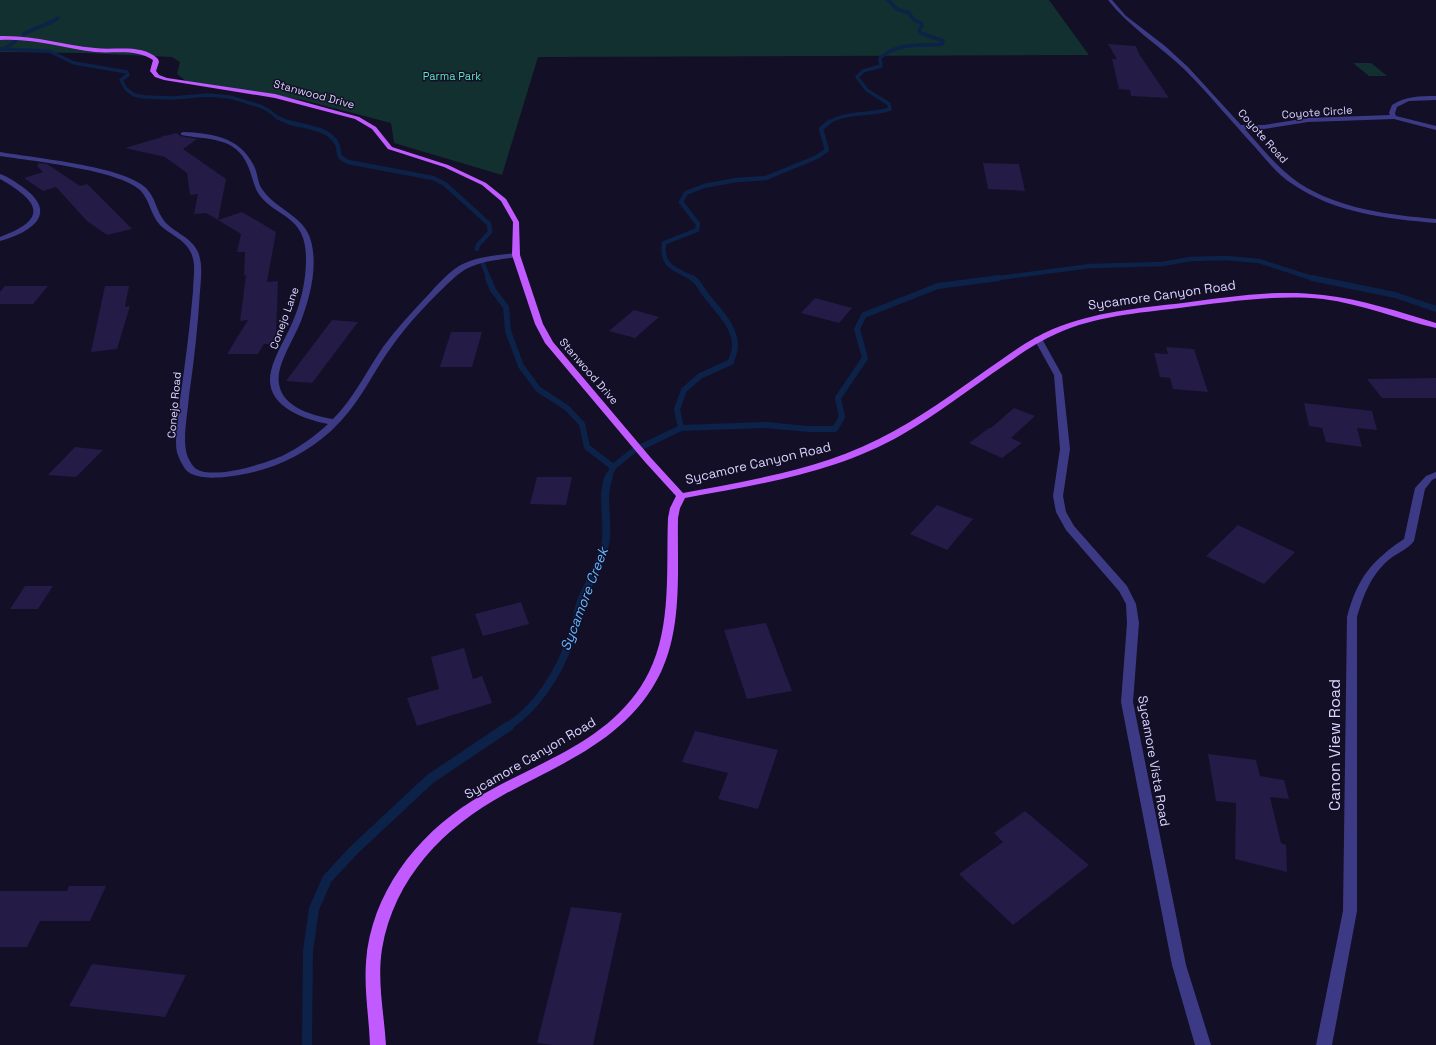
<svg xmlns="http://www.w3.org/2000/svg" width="1436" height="1045" font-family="'Space Grotesk',sans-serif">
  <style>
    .green { fill: #12302f }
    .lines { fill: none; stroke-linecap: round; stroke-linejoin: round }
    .stream-far4 { stroke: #0c2248; stroke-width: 3.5 }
    .stream-far3 { stroke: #0c2248; stroke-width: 4.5 }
    .stream-far2 { stroke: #0c2248; stroke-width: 6 }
    .stream-far1 { stroke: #0c2248; stroke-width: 8 }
    .stream { stroke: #0c2248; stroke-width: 10 }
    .building { fill: #241b47 }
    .minor { fill: #3d3a85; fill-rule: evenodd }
    .major { fill: #c25bff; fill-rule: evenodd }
    .labels { text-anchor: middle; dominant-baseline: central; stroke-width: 3; stroke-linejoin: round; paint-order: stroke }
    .far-park-label { font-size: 11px; fill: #5fe0c0; stroke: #130f26 }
    .far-street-label { font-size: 11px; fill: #d9d4ff; stroke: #130f26 }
    .street-label { font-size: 13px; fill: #d9d4ff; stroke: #130f26 }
    .water-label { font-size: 14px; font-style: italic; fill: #62b6ff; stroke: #130f26 }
    .near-street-label { font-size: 16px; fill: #d9d4ff; stroke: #130f26 }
  </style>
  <rect width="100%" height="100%" fill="#130f26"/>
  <g class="green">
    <polygon points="0,0 1049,0 1089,55 538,57 502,175 394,143 391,123 303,100 186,81 177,74 180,62 172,57 84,53 0,52"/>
    <polygon points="1353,63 1371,63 1387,76 1369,76"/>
  </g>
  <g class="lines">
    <g class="stream-far4">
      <path d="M 24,34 C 35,27 47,26 58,18"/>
      <polyline points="0,49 49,51 74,63 127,72 128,75 121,80 126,89 134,95 145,97 172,98 208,95 230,97 260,106 268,110 278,118 291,123"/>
      <polyline points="7,49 6,48 17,40"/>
      <path d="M 828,123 C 845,111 870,116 890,109 L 889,104 L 867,90 L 857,77 L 863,71 L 881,66 L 880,58 C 900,41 918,47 942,44 L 943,41 L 921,33 L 919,30 L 922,26 L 921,23 L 914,20 L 909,13 L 897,9 L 888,0"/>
    </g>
    <g class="stream-far3">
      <path d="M 288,122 C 303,127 326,127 336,142 C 339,146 338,152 340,157 L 348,162 L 433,178 L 445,184 L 489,224 L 490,232 L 478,245 L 477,249"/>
      <polyline points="483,264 489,279"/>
      <path d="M 694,279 C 676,269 661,268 664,243 L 697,230 L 698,224 L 681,202 L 686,193 L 704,186 L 736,180 L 766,178 L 817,157 L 827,150 L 821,129 L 829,122"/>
      <polyline points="991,279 1090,266 1162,264 1191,259 1226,258 1259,261 1315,279"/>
    </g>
    <g class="stream-far2">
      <polyline points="488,278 493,290 506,307 508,331 521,366 538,389 567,408 582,424 587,447 613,467 609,477"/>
      <polyline points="1312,278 1395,295 1436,309"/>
      <path d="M 681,428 L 677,409 L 684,390 L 700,376 L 731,362 C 732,357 735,352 735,347 C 736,326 717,310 706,295 C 701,290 699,281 692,278"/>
      <polyline points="613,467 633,451 681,428 766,425 809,429 835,429 842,417 838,398 865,358 857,329 864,315 938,286 999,278"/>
    </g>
    <path class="stream-far1" d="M 507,727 C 540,706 560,670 573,634 C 577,624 577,612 581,601 C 589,582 600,565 605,545 C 610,522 600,499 609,476"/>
    <polyline class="stream" points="307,1045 308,951 314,909 327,879 354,850 430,779 509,726"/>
  </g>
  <g class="building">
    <polygon points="1108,44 1136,46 1139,54 1169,98 1131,96 1130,90 1119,89 1112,59 1117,59"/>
    <polygon points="176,133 181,136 197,139 183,149 226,179 218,220 206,213 194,214 198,194 190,195 187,173 165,157 125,148 162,137 163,135 165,136"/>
    <polygon points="39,163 47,164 80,186 87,184 132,229 107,235 87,221 56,187 43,191 24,178 43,172 37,166"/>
    <polygon points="983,163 1019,164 1025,191 988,189"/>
    <polygon points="242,212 276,232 267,282 278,281 276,334 271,344 264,344 258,354 227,354 248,320 240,321 246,275 244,276 245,252 237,252 241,234 218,220"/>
    <polygon points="5,286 48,286 33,304 0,304 0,292"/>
    <polygon points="105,286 129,286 125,307 130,306 117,349 91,352"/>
    <polygon points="815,298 852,308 839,323 801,313"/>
    <polygon points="634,310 659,317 635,338 609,331"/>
    <polygon points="332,320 358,322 312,383 286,381"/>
    <polygon points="451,332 482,332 472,367 440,367"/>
    <polygon points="1166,347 1194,349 1208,392 1173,389 1170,378 1160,377 1154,353 1168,354"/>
    <polygon points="1436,378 1436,398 1382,398 1367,379"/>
    <polygon points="1304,403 1372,411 1377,430 1357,428 1362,447 1326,442 1322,428 1309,426"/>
    <polygon points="1014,408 1035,416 1011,438 1022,443 1002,458 969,443 989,428 991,428"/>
    <polygon points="75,447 103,450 76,477 48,475"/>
    <polygon points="537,477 572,477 566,505 530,504"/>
    <polygon points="937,505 973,519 947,550 910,534"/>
    <polygon points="1238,525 1295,552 1264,584 1206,556"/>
    <polygon points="25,586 53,586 38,609 10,609"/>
    <polygon points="521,602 529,624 483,636 475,614"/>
    <polygon points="766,623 792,691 747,699 724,630"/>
    <polygon points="464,648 473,679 482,676 492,703 417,726 407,698 439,689 431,657"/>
    <polygon points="695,731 778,750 758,809 718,799 728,773 682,762"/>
    <polygon points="1208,754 1256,760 1260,776 1284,780 1289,799 1270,797 1281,843 1286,845 1287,872 1235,859 1236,803 1216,801"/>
    <polygon points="1025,811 1089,865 1013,925 959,874 1003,842 994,833"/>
    <polygon points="69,886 106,886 90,921 40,921 27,947 0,947 0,891 67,891"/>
    <polygon points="571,907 622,913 593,1045 553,1045 537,1043"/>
    <polygon points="92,964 186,975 165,1017 69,1006"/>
  </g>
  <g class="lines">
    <g class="minor">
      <path d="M 1108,0 L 1112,0 L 1126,16 L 1165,46 L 1188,67 L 1241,125 L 1264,125 L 1308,118 L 1390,115 L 1389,113 L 1392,105 C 1406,96 1420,96 1436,96 L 1436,100 L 1409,101 L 1397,107 L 1395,113 L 1396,116 L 1436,126 L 1436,130 L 1394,119 L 1308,122 L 1264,129 L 1245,129 C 1261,147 1278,169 1299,183 C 1339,209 1389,215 1436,219 L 1436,223 C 1388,219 1335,213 1294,185 C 1279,176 1267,161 1255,147 C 1231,121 1209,94 1184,69 C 1159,45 1129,27 1108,0 Z"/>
      <path d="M 183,132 C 211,133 239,137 253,164 C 258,172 257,182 262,189 C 276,210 305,216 311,241 C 318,267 310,297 301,321 C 295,336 286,350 281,365 C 269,402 304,414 333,419 C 354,398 366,372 383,347 C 397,328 413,311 429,294 C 439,283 451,269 465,263 C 481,256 499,255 516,253 L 520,255 L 516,257 C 493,261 473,261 455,277 C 432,298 408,323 390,349 C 369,379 359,405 331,431 C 301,458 265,473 225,477 C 214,478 194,479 186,470 C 183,466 178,457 177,452 C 174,441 179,412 180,400 C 185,364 190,327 193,291 C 193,278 197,263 190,251 C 184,239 169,234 160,225 C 150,214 150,200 140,190 C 119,170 32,161 0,156 L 0,152 C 33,158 124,166 146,188 C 156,198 156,211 165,222 C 175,233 191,237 198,252 C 203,264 201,278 200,291 C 198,326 194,361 189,396 C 188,411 183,436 186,450 C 186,455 191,464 194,467 C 207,482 268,463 284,455 C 300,447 315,436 328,424 C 302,419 263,405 271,371 C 275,354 286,338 293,321 C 301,302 306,281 306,259 C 306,251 305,241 301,233 C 293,216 272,211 261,197 C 253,187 253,177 248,166 C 236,136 207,140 181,135 L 181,133 Z"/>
      <path d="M 0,174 C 9,177 17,183 24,188 C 60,215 29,233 0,241 L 0,237 C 50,219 39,201 0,179 Z"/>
      <polygon points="1035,337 1041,337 1062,375 1070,449 1063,496 1066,512 1074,526 1127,586 1136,604 1139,623 1133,702 1186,965 1211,1045 1195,1045 1172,965 1121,702 1127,623 1126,604 1119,591 1066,530 1056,512 1053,496 1060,449 1054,375 1034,339"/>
      <path d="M 1436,472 L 1436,478 L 1432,480 L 1425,489 L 1414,541 C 1409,548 1398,553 1391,558 C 1372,573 1364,593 1357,617 L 1357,911 L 1332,1045 L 1316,1045 L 1343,911 L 1347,617 C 1357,579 1371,561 1404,539 L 1415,488 L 1426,476 Z"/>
    </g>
    <path class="major" d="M 0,36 C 35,35 62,45 95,48 C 115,51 141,43 158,59 L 159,62 L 156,71 L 159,75 L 167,78 L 275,94 L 359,117 L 376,127 L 392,147 L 448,165 L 486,183 L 506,199 L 519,222 L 520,255 L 543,324 L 553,342 L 651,458 L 683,493 C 756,479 829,468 894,431 C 932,410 966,384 1001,360 C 1018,348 1034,337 1053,329 C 1094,312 1139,308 1183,303 C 1229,297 1277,289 1323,295 C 1362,299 1399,312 1436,323 L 1436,328 C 1398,319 1362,304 1323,299 C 1276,294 1226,302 1179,308 C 1138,313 1096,316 1058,333 C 1039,341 1023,352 1006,364 C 972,387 939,413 903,434 C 836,473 760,484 685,498 L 680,508 L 678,518 C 677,568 683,625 661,672 C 630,737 565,762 505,794 C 444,827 394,878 382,949 C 377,981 384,1013 386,1045 L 370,1045 C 369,1017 364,990 366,962 C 371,894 416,836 472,801 C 497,785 525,773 551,759 C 591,739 629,713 649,672 C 672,626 666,568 668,518 L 670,508 L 676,496 L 645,462 L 545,343 L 535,324 L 512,255 L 513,222 L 501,201 L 482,185 L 444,167 L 388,149 L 372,129 L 355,119 L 275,98 L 164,80 L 155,77 L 150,71 L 153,60 C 135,48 115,54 95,52 C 61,48 36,38 0,40 Z"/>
  </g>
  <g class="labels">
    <g class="far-park-label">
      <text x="452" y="76">Parma Park</text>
    </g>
    <g class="far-street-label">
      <text transform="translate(314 94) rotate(15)">Stanwood Drive</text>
      <text transform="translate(1317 112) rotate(-4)">Coyote Circle</text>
      <text transform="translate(1263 136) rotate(48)">Coyote Road</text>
      <text transform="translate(284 318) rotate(-70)">Conejo Lane</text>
      <text transform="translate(589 371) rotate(49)">Stanwood Drive</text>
      <text transform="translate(174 405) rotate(-85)">Conejo Road</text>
    </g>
    <g class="street-label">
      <text transform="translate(1162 295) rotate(-8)">Sycamore Canyon Road</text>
      <text transform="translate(758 463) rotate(-13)">Sycamore Canyon Road</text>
      <text transform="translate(530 758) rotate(-30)">Sycamore Canyon Road</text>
      <text transform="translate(1154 761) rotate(80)">Sycamore Vista Road</text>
    </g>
    <g class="water-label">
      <text transform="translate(584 599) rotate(-69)">Sycamore Creek</text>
    </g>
    <g class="near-street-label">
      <text transform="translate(1334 745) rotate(-90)">Canon View Road</text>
    </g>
  </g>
</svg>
